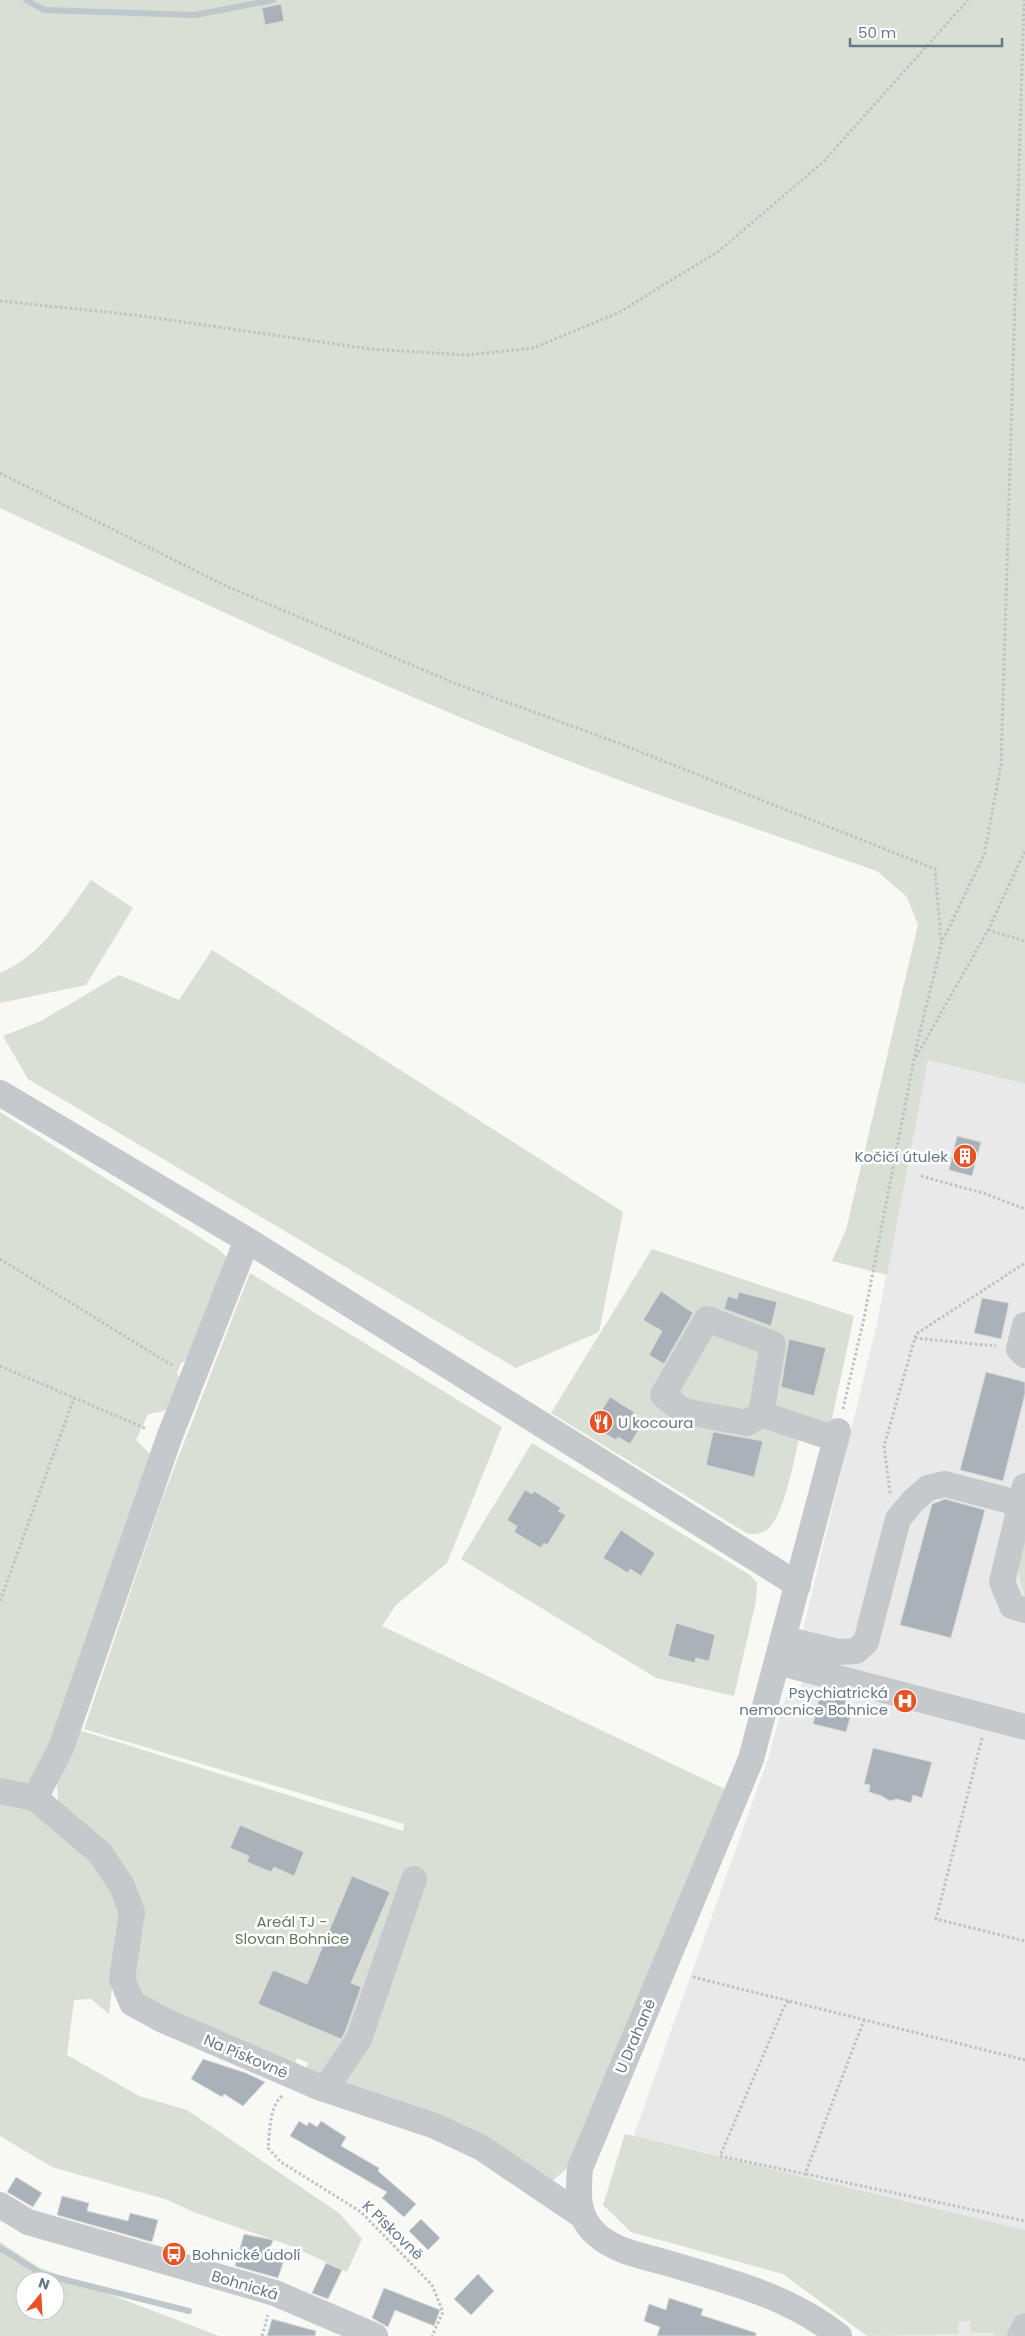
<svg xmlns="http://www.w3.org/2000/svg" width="1025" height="2336" font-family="Poppins,sans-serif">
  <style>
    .built { fill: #e8e9e8 }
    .green { fill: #d9dfd5; fill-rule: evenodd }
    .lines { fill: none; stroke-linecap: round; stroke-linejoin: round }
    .stream { stroke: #bdc7cc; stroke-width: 6 }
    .building { fill: #a9b2b8; stroke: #d9d9d7 }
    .path { stroke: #bfc1c3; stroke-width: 3; stroke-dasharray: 2.5 2.5; stroke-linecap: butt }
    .minor { stroke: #c5c9cc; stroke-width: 26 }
    .labels { text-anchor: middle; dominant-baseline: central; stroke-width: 5; stroke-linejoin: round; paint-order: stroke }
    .poi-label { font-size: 15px; fill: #667886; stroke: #fff; text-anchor: end }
    .park-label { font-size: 15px; fill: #667861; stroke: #fff }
    .street-label { font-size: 15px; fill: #667886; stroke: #fff }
  </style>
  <rect width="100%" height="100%" fill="#f8f8f4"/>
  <polygon class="built" points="928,1060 1025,1084 1025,2336 877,2336 817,2272 614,2191 768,1759 783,1704 787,1697 800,1689 810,1651 802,1634 877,1323"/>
  <g class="green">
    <path d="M 0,0 L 1025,0 L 1025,1084 L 928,1060 L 887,1275 L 832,1261 L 846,1230 L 918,925 L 907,897 L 877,871 C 763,831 648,793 536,748 C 354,676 177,590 0,508 ZM 281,5 L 284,21 L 265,24 L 262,8 Z"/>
    <path d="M 91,880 L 133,908 L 86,985 L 0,1003 L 0,973 C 41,956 66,915 91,880 Z"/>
    <polygon points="212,950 623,1212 599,1332 516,1368 28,1079 3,1036 41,1021 119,975 179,1000"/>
    <path d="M 0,1112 L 218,1249 L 228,1258 L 192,1358 L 181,1363 L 177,1373 L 182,1385 C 175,1406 171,1411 148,1414 L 136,1440 L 156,1460 L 38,1808 L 94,1855 L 123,1900 L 109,2014 L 91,1999 L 74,2000 L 67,2055 L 139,2096 L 187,2110 L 339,2213 L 362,2239 L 347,2272 L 294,2247 L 196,2213 L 168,2200 L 52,2167 L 0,2136 Z"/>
    <path d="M 652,1249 L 854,1316 L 831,1423 L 803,1421 C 796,1447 787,1510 769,1528 C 764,1534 755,1534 748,1534 L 551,1413 Z"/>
    <path d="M 250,1273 L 502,1427 L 447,1563 L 396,1605 L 382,1626 L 727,1790 L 573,2163 L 541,2191 L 305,2072 L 308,2063 L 297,2058 L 293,2067 L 143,2002 L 132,1987 C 136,1956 150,1908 133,1880 L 58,1802 L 57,1783 L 76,1729 L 403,1831 L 404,1824 L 84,1729 L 161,1502 Z"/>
    <polygon points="532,1443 750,1575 757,1583 756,1601 734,1696 656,1678 461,1559"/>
    <polygon points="1025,1540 1025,1597 1017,1569"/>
    <polygon points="625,2134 1025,2230 1025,2336 994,2336 994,2333 971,2333 970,2321 958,2322 958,2334 867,2336 783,2274 631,2232 603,2205"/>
    <path d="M 0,2242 L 38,2267 L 219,2336 L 0,2336 ZM 25,2281 L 55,2281 L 55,2311 L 25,2311 Z"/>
  </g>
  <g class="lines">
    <g class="stream">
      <polyline points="26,0 44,10 195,15 273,0"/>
      <polyline points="0,2248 42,2274 189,2311"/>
    </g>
  </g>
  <g class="building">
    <polygon points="281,4 284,21 265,25 262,8"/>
    <polygon points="957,1136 981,1142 972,1176 949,1170"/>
    <polygon points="661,1291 693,1313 664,1364 649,1355 662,1331 643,1320"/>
    <polygon points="739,1292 777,1302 771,1326 724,1309 728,1296 737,1299"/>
    <polygon points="982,1298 1009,1303 1001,1339 974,1333"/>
    <polygon points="789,1339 826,1348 814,1396 781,1387"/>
    <polygon points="986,1372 1025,1382 1025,1394 1003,1481 960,1470"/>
    <polygon points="610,1397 634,1412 633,1414 644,1421 630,1444 618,1437 616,1440 592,1426"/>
    <polygon points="713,1432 763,1441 754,1477 706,1465"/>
    <polygon points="525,1490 532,1494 534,1491 561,1508 558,1511 566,1515 547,1545 544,1543 541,1548 514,1532 517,1526 507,1520"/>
    <polygon points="945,1499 985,1510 951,1638 900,1625 932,1504"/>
    <polygon points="621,1530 655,1553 641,1576 630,1569 628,1573 603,1558"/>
    <polygon points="676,1623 715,1635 709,1661 696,1658 695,1663 668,1656"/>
    <polygon points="828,1696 846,1700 845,1705 853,1707 846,1732 813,1724 819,1699 827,1701"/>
    <polygon points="873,1748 932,1762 922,1798 913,1795 911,1803 897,1799 890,1801 882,1796 869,1792 870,1785 864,1784"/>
    <polygon points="240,1825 304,1852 294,1876 274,1867 271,1872 247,1862 249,1856 230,1848"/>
    <polygon points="352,1876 390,1892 351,1983 361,1987 345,2032 341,2039 258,2004 273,1970 307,1984"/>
    <polygon points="203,2059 246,2073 265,2082 243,2106 224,2094 222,2097 191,2079"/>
    <polygon points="299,2121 307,2126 309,2122 317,2127 321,2121 346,2137 341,2146 379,2168 378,2171 416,2204 404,2217 382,2198 387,2192 290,2136"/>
    <polygon points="16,2177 42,2193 33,2207 7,2192"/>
    <polygon points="62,2196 89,2203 87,2211 128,2221 130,2213 158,2220 152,2242 57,2215"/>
    <polygon points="421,2219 440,2238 428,2250 409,2231"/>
    <polygon points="244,2234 273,2240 270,2248 286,2254 278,2278 235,2266"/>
    <polygon points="326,2263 342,2270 328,2299 312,2293"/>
    <polygon points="478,2274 494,2291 471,2315 454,2299"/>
    <polygon points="384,2288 440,2310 434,2326 395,2310 388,2327 372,2318"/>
    <polygon points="669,2298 703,2309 701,2315 756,2333 756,2336 657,2336 660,2327 644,2321 649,2304 666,2310"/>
    <polygon points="272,2319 316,2331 315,2336 267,2336"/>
  </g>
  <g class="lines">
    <g class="path">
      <polyline points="0,301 135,315 370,349 467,355 533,348 618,313 719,251 823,162 968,0"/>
      <polyline points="0,473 224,585 454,683 613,741 935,869 941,941"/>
      <polyline points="988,930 1025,941"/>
      <polyline points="916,1057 988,930 1025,851"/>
      <polyline points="921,1176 986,1194 1025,1209"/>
      <polyline points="0,1259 173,1366"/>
      <polyline points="915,1338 996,1346"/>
      <polyline points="0,1366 147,1429"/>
      <polyline points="843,1409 864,1318 917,1044 942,942 984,855 1001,765 1024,0"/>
      <polyline points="890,1493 884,1446 916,1334 1025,1263"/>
      <polyline points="0,1601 74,1398"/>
      <polyline points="982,1738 936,1919 1025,1941"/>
      <polyline points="693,1977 1025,2060"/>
      <polyline points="789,2001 784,2007 720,2156 805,2174 864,2020"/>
      <path d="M 282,2096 C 269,2107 270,2132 268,2148 L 281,2162 L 361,2212 L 432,2285 L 443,2312 L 432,2336"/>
      <polyline points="806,2174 1025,2221"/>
      <polyline points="262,2336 268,2315"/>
    </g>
    <g class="minor">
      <polyline points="0,1093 247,1240 798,1585"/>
      <polyline points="1025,1325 1019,1349 1025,1355"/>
      <polyline points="761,1414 747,1423 683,1411 663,1395 707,1319 773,1344 761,1414 836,1439"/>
      <path d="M 838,1431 L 751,1759 L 580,2168 C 578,2193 576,2217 597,2235 C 616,2252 647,2257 671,2264 C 730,2282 789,2296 839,2336"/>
      <polyline points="1025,1486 1002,1582 1012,1606 1025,1610"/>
      <polyline points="784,1639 838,1652 856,1651 866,1642 898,1519 913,1501 928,1488 945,1484 1021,1504"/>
      <polyline points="777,1662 1025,1727"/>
      <polyline points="0,1791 35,1798 100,1853 122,1886 132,1912 122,1979 132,2003 163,2020 321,2088 435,2126 482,2148 581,2215"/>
      <polyline points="35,1798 61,1748 169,1438 247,1240"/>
      <polyline points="321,2088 330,2082 359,2039 414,1879"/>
      <polyline points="0,2205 28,2222 275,2293 375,2336"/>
      <polyline points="1020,2336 1025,2326"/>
    </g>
  </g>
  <defs>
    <g id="building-disc" transform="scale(1.25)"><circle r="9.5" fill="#e85225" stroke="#fff"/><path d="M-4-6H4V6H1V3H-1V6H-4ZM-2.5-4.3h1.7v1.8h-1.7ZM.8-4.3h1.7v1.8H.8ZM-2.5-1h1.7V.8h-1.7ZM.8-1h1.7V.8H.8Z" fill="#fff"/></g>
    <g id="restaurant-disc" transform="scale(1.25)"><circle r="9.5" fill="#e85225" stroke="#fff"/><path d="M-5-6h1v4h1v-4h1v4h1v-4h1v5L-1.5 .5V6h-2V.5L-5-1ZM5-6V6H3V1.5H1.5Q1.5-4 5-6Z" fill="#fff"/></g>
    <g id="hospital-disc" transform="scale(1.25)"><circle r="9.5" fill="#e85225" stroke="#fff"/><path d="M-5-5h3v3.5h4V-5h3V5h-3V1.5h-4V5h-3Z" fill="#fff"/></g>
    <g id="bus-disc" transform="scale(1.25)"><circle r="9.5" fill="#e85225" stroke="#fff"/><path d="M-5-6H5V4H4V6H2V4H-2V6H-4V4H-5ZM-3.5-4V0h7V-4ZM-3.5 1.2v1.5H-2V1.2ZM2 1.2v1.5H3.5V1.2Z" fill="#fff"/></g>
  </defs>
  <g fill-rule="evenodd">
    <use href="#building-disc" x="965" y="1156"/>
    <use href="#restaurant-disc" x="601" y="1422"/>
    <use href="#hospital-disc" x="905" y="1701"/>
    <use href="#bus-disc" x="174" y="2254"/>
  </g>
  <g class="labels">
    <g class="poi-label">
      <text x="948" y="1156">Kočičí útulek</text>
      <text x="618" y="1422" text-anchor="start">U kocoura</text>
      <text x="888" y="1692">Psychiatrická<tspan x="888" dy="17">nemocnice Bohnice</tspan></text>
      <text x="192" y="2254" text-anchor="start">Bohnické údolí</text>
    </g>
    <g class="park-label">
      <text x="292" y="1921">Areál TJ -<tspan x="292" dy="17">Slovan Bohnice</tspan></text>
    </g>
    <g class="street-label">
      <text transform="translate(635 2036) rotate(-67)">U Drahaně</text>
      <text transform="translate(246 2056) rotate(23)">Na Pískovně</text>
      <text transform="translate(393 2230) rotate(44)">K Pískovně</text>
      <text transform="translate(245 2285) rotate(17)">Bohnická</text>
    </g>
  </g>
  <g transform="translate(40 2296) rotate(18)"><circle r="24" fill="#ffffff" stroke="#c2c9cf"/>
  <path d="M0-4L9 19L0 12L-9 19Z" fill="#e85225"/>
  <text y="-8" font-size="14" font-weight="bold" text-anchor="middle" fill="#667886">N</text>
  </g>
  <path d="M850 38v8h152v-8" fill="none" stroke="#667886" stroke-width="2.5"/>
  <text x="858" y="38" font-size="15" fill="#667886" stroke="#ffffff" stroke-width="4" paint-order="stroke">50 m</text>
</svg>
